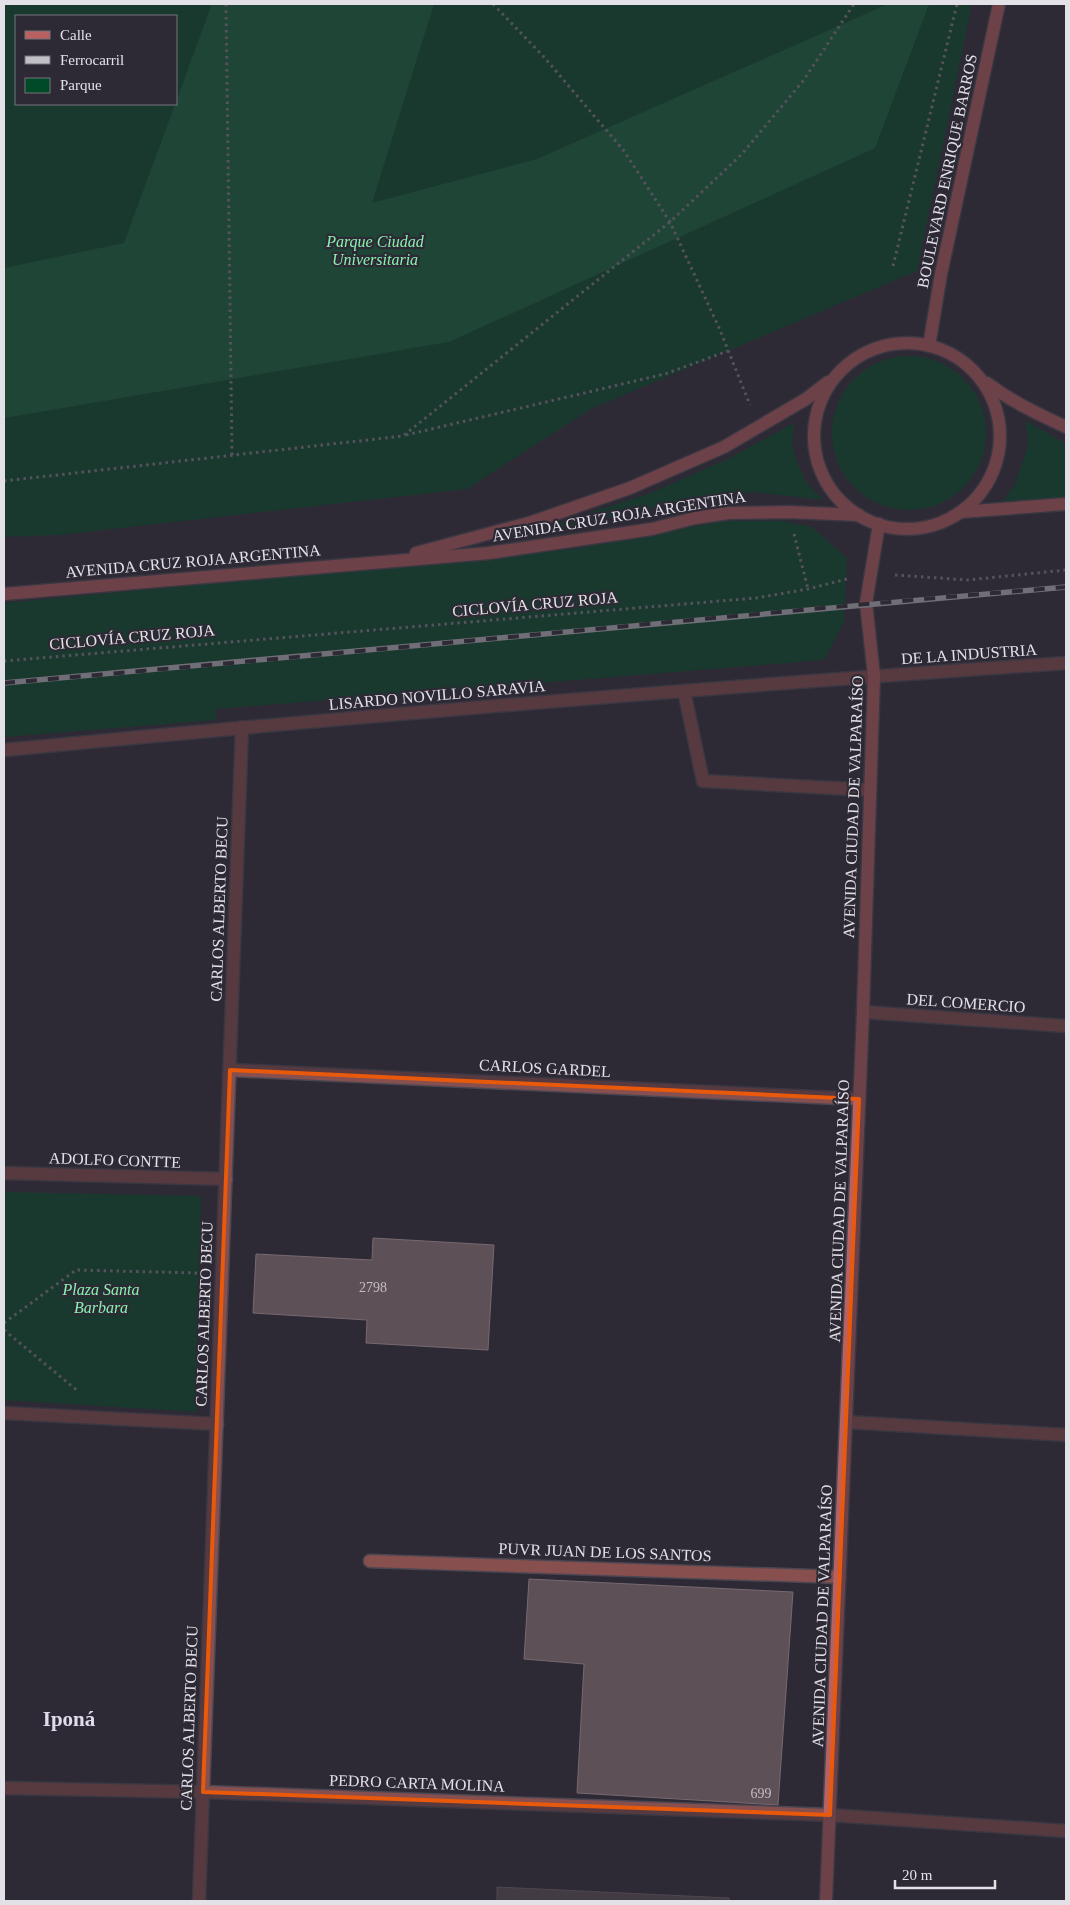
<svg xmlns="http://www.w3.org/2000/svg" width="1070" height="1905" font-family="Georgia,serif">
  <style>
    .green { fill: #014a27; fill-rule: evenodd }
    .forest { fill: #0e673b }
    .building { fill: #5e5057; stroke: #776970 }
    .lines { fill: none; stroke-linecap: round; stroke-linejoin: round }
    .service-casing { stroke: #4b4752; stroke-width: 15 }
    .minor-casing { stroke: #4b4752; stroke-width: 15 }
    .secondary-casing { stroke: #4b4752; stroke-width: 15 }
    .path { stroke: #86838c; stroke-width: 3; stroke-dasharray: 2.5 4; stroke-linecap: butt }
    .service { stroke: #874f4e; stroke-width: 12 }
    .minor { stroke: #874f4e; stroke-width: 12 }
    .secondary { stroke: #b96161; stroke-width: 12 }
    .rail-casing { stroke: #c2c0c7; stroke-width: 5.5 }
    .rail { stroke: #2e2a35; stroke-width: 4; stroke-dasharray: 11; stroke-linecap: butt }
    .marked { fill: none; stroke: #e8590c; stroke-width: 4; stroke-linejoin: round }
    .labels { text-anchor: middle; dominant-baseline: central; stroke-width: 4.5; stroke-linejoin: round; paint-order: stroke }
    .number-label { font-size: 14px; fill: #c2bdc4 }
    .street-label { font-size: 16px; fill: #e3e1e8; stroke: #2e2a35 }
    .park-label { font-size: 16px; font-style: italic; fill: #87f2af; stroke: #2e2a35 }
    .district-label { font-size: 21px; font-weight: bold; fill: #e1dbea; stroke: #2e2a35 }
  </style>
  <rect width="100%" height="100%" fill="#2e2a35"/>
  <g class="green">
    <path d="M 4,4 L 972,4 L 917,271 L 591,409 L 467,489 L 59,535 L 4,537 ZM 16,16 L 176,16 L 176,104 L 16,104 Z"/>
    <circle cx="909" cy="433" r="77"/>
    <polygon points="1026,421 1066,444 1066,498 1002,503 1015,484 1028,446"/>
    <polygon points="794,423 792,445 799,467 807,484 824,500 754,492 724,495 680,502 505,540 651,493 730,458"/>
    <polygon points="723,521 783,521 812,527 847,558 844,622 824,660 216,709 216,720 4,737 4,603 574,549"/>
    <polygon points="4,1192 201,1196 196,1412 4,1400"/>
  </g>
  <polygon class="forest" points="212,4 434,4 372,203 537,159 888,4 929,4 875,148 449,342 4,418 4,268 124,243"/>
  <g class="building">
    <polygon points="373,1238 494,1245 488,1350 366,1343 367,1320 253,1313 256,1254 372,1260"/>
    <polygon points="529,1579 793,1592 778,1805 577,1793 584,1664 524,1659"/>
    <polygon points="497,1887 729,1898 729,1901 497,1901"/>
  </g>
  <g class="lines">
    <g class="service-casing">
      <polyline id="service" points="684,691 703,781 870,790"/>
    </g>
    <g class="minor-casing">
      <g id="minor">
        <path d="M 4,750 C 357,716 712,687 1066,663"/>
        <polyline points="863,1012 1066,1026"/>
        <polyline points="230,1070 859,1099"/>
        <polyline points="4,1173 226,1179"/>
        <polyline points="4,1413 217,1424"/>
        <polyline points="846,1422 1066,1435"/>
        <polyline points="370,1561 840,1577"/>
        <polyline points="4,1788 203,1792 830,1815 1066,1831"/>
        <polyline points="199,1901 242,727"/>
      </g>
    </g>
    <g class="secondary-casing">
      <g id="secondary">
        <circle cx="907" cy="436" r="93"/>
        <polyline points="929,346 941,274 999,4"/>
        <path d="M 987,383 C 1012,402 1038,414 1066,427"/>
        <polyline points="961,512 1066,504"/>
        <polyline points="416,553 532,522 630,488 724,447 806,399 828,382"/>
        <polyline points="4,594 489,553 652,529 695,518 729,513 788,512 859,515"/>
        <polyline points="826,1901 863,1012 874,676 866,603 879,524"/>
      </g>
    </g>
    <g class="path">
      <polyline points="226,4 232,455"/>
      <polyline points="493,4 544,57 624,151 670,222 720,330 750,405"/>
      <polyline points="893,266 957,4"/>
      <polyline points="406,435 665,374 728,351"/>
      <polyline points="4,481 403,436 670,222 741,155 803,81 854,4"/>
      <polyline points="794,534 808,589"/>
      <polyline points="895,575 968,580 1066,570"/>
      <polyline points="4,661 756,598 808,589 847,579"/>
      <polyline points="4,1323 76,1270 198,1273"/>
      <polyline points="4,1330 79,1392"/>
    </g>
    <use href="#service" class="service"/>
    <use href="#minor" class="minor"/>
    <use href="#secondary" class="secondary"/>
    <g class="rail-casing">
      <path id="rail" d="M 4,683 C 358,653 712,616 1066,587"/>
    </g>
    <use href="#rail" class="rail"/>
  </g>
  <path d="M0 0H1070V1905H0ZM 230,1070 L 859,1099 L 830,1815 L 203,1792 Z" fill="#2e2a35" fill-opacity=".55" fill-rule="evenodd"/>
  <path class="marked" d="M 230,1070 L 859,1099 L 830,1815 L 203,1792 Z"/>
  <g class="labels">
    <g class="number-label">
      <text x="373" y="1287">2798</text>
      <text x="761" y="1793">699</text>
    </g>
    <g class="street-label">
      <text transform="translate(947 171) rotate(-78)">BOULEVARD ENRIQUE BARROS</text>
      <text transform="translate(619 516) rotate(-9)">AVENIDA CRUZ ROJA ARGENTINA</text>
      <text transform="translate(193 561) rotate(-5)">AVENIDA CRUZ ROJA ARGENTINA</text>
      <text transform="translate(535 604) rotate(-5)">CICLOVÍA CRUZ ROJA</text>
      <text transform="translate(132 637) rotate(-5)">CICLOVÍA CRUZ ROJA</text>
      <text transform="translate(969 654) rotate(-4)">DE LA INDUSTRIA</text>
      <text transform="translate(437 695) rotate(-5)">LISARDO NOVILLO SARAVIA</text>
      <text transform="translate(853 807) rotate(-88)">AVENIDA CIUDAD DE VALPARAÍSO</text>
      <text transform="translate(219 909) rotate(-88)">CARLOS ALBERTO BECU</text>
      <text transform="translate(966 1003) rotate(4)">DEL COMERCIO</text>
      <text transform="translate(545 1068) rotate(3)">CARLOS GARDEL</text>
      <text transform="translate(115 1160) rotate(2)">ADOLFO CONTTE</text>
      <text transform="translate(839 1211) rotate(-88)">AVENIDA CIUDAD DE VALPARAÍSO</text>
      <text transform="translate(204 1314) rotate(-88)">CARLOS ALBERTO BECU</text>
      <text transform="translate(605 1552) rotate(2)">PUVR JUAN DE LOS SANTOS</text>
      <text transform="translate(822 1616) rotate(-88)">AVENIDA CIUDAD DE VALPARAÍSO</text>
      <text transform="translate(189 1718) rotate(-88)">CARLOS ALBERTO BECU</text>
      <text transform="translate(417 1783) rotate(2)">PEDRO CARTA MOLINA</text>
    </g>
    <g class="park-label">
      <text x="375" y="241">Parque Ciudad<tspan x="375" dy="18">Universitaria</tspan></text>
      <text x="101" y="1289">Plaza Santa<tspan x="101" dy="18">Barbara</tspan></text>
    </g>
    <g class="district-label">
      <text x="69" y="1719">Iponá</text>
    </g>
  </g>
  <rect width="1070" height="1905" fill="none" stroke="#e3e1e8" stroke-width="10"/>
  <rect x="15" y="15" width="162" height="90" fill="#2e2a35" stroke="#76737d"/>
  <rect x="25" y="31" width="25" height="8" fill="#b96161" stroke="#76737d"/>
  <text x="60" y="40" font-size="15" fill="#e3e1e8">Calle</text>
  <rect x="25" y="56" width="25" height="8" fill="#c2c0c7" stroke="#76737d"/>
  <text x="60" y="65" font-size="15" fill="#e3e1e8">Ferrocarril</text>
  <rect x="25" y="78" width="25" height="15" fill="#014a27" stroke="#76737d"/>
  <text x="60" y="90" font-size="15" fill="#e3e1e8">Parque</text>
  <path d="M895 1880v8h100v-8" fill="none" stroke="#e3e1e8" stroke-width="2.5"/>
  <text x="902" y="1880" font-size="15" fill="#e3e1e8" stroke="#2e2a35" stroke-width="4" paint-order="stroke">20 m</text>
</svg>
